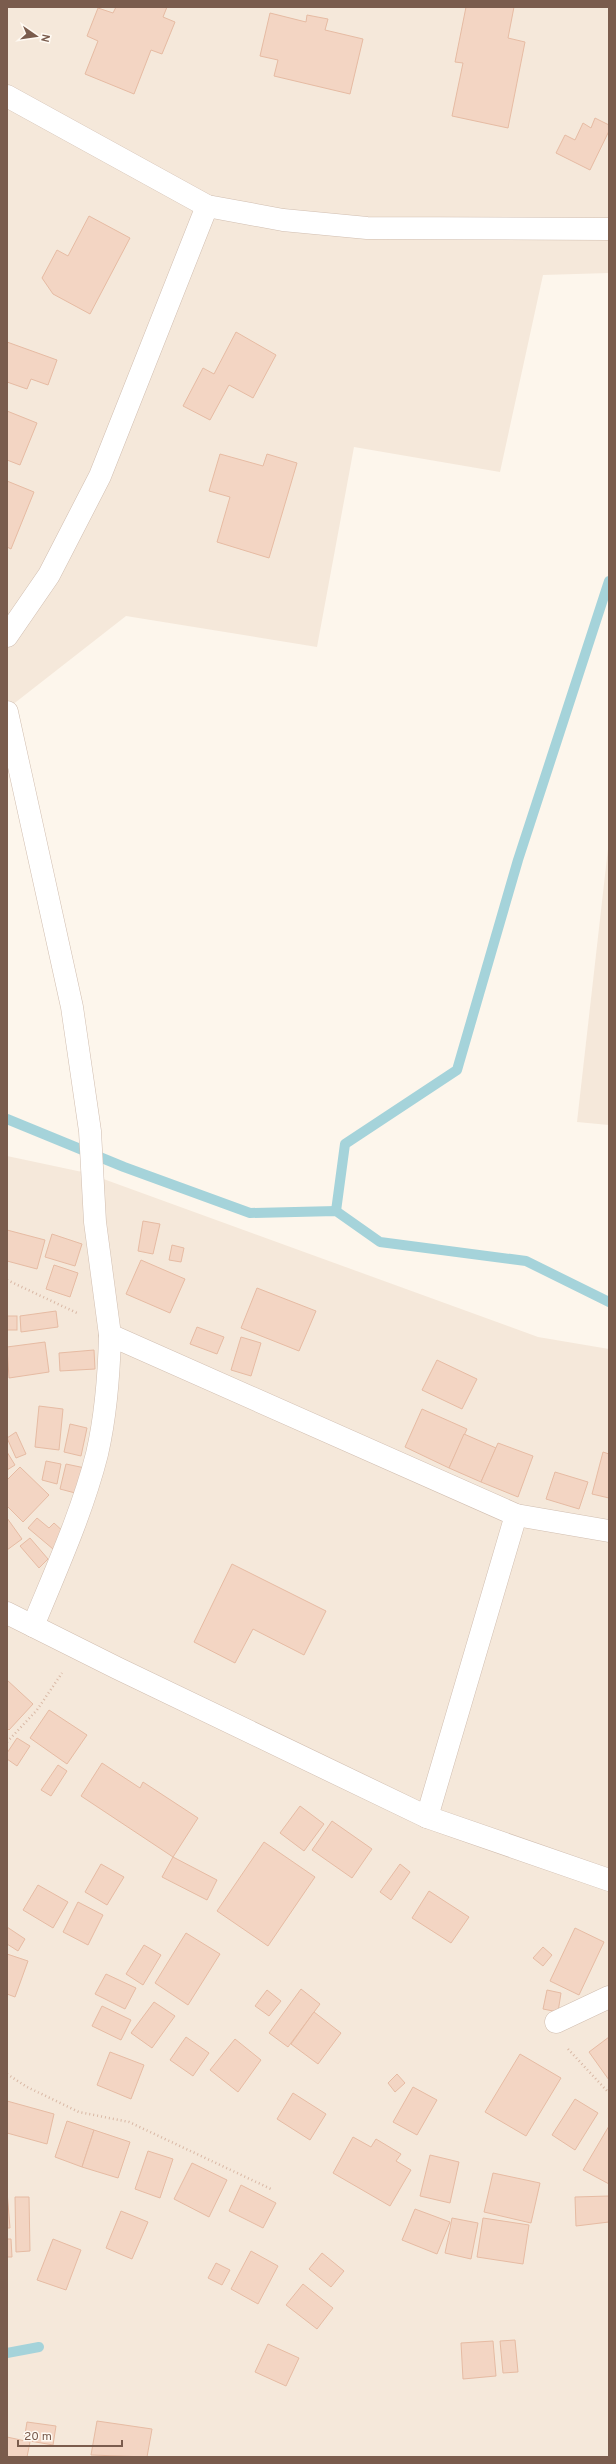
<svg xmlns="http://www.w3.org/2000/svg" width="616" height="2464" font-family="Overpass,sans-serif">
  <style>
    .residential { fill: #f5e8da }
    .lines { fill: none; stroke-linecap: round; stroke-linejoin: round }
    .stream { stroke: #a5d3da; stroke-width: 10 }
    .building { fill: #f3d5c3; stroke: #e6bba3 }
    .street-casing { stroke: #d1beb0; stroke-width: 23 }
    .path { stroke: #d9b8a5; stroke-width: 2.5; stroke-dasharray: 1 3; stroke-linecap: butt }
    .street { stroke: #fff; stroke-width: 22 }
  </style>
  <rect width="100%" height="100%" fill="#fdf6ec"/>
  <g class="residential">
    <polygon points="7,7 609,7 609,273 543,275 500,472 354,447 317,647 126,616 7,709"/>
    <polygon points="609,840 609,1125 577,1122"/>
    <polygon points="7,1156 87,1173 538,1337 609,1349 609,2457 7,2457"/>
  </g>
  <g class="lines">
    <g class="stream">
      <polyline points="7,1119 124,1167 250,1213 336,1211 380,1242 526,1261 609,1302"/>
      <polyline points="336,1211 345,1144 457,1070 518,860 609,581"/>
      <polyline points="7,2353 39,2347"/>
    </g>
  </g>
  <g class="building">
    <polygon points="116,7 167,7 163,17 175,22 162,54 151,50 134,94 85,74 98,41 87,36 98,8 113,13"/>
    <polygon points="466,7 514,7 508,38 525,42 508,128 452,116 463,63 455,62"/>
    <polygon points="270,13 306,22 307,15 328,19 325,30 363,39 350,94 274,76 278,60 260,56"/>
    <polygon points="595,118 609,125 609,131 590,170 556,153 565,135 575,140 583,123 591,128"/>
    <polygon points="89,216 130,238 90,314 53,294 42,278 57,250 68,256"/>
    <polygon points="236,332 276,355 253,398 229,385 210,420 183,406 203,368 214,374"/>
    <polygon points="7,342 57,360 48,385 31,379 27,389 7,382"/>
    <polygon points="7,411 37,423 20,465 7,460"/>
    <polygon points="220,454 263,466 267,454 297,463 269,558 217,542 230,497 209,491"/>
    <polygon points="7,481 34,492 11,549 7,547"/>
    <polygon points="143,1221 160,1224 153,1254 138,1251"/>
    <polygon points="7,1230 45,1240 37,1269 7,1261"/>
    <polygon points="52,1234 82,1244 75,1266 45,1257"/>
    <polygon points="172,1245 184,1248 181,1262 169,1260"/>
    <polygon points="141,1260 185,1279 170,1313 126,1294"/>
    <polygon points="54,1265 78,1273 70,1297 46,1289"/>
    <polygon points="257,1288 316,1311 299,1351 241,1328"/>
    <polygon points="56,1311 58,1327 21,1332 20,1316"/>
    <rect x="7" y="1316" width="10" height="14"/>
    <polygon points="197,1327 224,1337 217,1354 190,1344"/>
    <polygon points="241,1337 261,1343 251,1376 231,1370"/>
    <polygon points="45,1342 49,1372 9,1378 7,1347"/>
    <polygon points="94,1350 95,1369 60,1371 59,1353"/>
    <polygon points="437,1360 477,1379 462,1409 422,1390"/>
    <polygon points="39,1406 63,1409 59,1450 35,1447"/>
    <polygon points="422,1409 467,1429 449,1468 405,1447"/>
    <polygon points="70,1424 87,1428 81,1456 64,1452"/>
    <polygon points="16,1432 26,1454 16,1458 7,1438"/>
    <polygon points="464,1434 496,1448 481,1482 449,1468"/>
    <polygon points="498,1443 533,1456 518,1497 481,1482"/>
    <polygon points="7,1452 15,1465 7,1470"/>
    <polygon points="603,1452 609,1454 609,1498 592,1494"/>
    <polygon points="46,1461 61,1464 57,1484 42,1480"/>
    <polygon points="66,1464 85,1468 79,1494 60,1489"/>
    <polygon points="20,1467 49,1495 23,1522 7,1506 7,1480"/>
    <polygon points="555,1472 588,1482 579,1509 546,1499"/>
    <polygon points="7,1518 22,1539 7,1550"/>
    <polygon points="37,1518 49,1528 54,1523 66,1534 53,1549 28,1528"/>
    <polygon points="30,1538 48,1559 39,1568 20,1546"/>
    <polygon points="232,1564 326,1611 304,1655 253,1629 235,1663 194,1642"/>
    <polygon points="7,1680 33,1704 9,1730 7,1728"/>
    <polygon points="49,1710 87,1735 67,1764 30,1738"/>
    <polygon points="17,1738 30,1746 17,1766 7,1759 7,1753"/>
    <polygon points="102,1763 140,1788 143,1782 198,1818 173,1857 81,1796"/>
    <polygon points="58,1765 67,1771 51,1796 41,1790"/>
    <polygon points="300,1806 324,1824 304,1851 280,1833"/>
    <polygon points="332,1821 372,1849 352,1878 312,1850"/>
    <polygon points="264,1842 315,1877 268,1946 217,1911"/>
    <polygon points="173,1857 217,1880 207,1900 162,1877"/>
    <polygon points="101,1864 124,1877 107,1905 85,1892"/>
    <polygon points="400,1864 410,1872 391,1900 380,1892"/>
    <polygon points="38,1885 68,1902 53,1928 23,1910"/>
    <polygon points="429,1891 469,1917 451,1943 412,1918"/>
    <polygon points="78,1902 103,1915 88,1945 63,1932"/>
    <polygon points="7,1927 25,1939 18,1951 7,1944"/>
    <polygon points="575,1928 604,1942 579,1995 550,1981"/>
    <polygon points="186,1933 220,1954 188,2005 155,1983"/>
    <polygon points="144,1945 161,1955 143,1985 126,1974"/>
    <polygon points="543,1947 552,1955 543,1966 533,1958"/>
    <polygon points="7,1954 28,1961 15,1997 7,1994"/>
    <polygon points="106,1974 136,1988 125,2009 95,1994"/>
    <polygon points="301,1989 320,2004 288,2047 269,2033"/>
    <polygon points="267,1990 281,2001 269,2016 255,2006"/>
    <polygon points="547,1990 561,1993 558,2012 543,2009"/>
    <polygon points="154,2002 175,2016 152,2048 131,2033"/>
    <polygon points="102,2006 131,2020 121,2040 92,2026"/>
    <polygon points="314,2012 341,2033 318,2064 291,2044"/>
    <polygon points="186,2037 209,2053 193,2076 170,2060"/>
    <polygon points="609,2037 609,2080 589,2052"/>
    <polygon points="235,2039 261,2060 238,2092 210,2070"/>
    <polygon points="110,2052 144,2065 131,2099 97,2085"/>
    <polygon points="520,2054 561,2078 526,2136 485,2112"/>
    <polygon points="397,2074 405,2083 395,2092 388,2083"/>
    <polygon points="413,2087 437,2100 417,2135 393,2122"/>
    <polygon points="293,2093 326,2114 310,2140 277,2119"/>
    <polygon points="575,2099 598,2113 575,2150 552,2135"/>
    <polygon points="7,2101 54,2114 47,2144 7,2133"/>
    <polygon points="67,2121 94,2130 82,2167 55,2157"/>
    <polygon points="609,2126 609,2184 583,2170"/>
    <polygon points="94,2130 130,2142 118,2178 82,2167"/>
    <polygon points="353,2137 371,2147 376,2139 401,2154 396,2161 411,2170 390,2206 333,2173"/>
    <polygon points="148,2151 173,2159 160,2198 135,2189"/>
    <polygon points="430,2155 459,2162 450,2203 420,2196"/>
    <polygon points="192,2163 227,2180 209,2217 174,2199"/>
    <polygon points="493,2173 540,2183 531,2223 484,2212"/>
    <polygon points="241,2185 276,2203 263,2228 229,2211"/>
    <polygon points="7,2191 10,2228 7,2228"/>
    <polygon points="609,2196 609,2222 576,2226 575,2197"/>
    <polygon points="15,2197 29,2197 30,2251 16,2252"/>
    <polygon points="415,2209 450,2222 437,2254 402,2240"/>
    <polygon points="121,2211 148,2222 132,2259 106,2248"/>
    <polygon points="452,2218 478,2223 471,2259 445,2253"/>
    <polygon points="483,2218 529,2225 523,2264 477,2257"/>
    <polygon points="7,2239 11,2239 12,2257 7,2257"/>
    <polygon points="53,2239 81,2250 66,2290 37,2280"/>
    <polygon points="251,2251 278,2266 258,2304 231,2289"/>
    <polygon points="322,2253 344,2271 331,2287 309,2269"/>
    <polygon points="216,2263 230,2270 222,2285 208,2278"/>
    <polygon points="303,2284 333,2308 317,2329 286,2305"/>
    <polygon points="515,2340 518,2372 503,2373 500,2341"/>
    <polygon points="493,2341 496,2376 463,2379 461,2343"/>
    <polygon points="268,2344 299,2358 286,2386 255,2372"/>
    <polygon points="97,2421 152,2429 147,2457 91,2455"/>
    <polygon points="27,2422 56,2426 53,2445 24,2440"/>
    <polygon points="7,2437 30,2442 27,2457 7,2457"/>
  </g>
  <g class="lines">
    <g class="street-casing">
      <g id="street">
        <polyline points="7,96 207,206 283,220 367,228 609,229"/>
        <polyline points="7,636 49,575 100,476 207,206"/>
        <polyline points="7,712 72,1007 90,1131 95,1222 110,1335"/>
        <path d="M 609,1531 L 516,1515 L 110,1335 C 109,1375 106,1415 97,1454 C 82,1513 56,1570 33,1626 L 117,1668 L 427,1817 L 609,1880"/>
        <polyline points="7,1613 33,1626"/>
        <polyline points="427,1817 516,1515"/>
        <polyline points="556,2022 609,1997"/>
      </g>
    </g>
    <g class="path">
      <polyline points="7,1280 77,1313"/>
      <polyline points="7,1742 37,1710 62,1673"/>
      <polyline points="568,2049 609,2093"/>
      <polyline points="7,2074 27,2087 79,2112 129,2122 271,2189"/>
    </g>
    <use href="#street" class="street"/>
  </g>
  <rect width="616" height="2464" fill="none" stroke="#7a5c4d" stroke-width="16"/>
  <g transform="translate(36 36) rotate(103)" stroke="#fffaf3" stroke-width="3" paint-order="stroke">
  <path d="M0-3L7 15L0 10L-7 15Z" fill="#7a5c4d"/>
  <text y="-6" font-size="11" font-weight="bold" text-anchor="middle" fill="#7a5c4d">N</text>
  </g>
  <path d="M18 2440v6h104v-6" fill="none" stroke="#7a5c4d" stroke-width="2"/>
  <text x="24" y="2440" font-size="12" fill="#7a5c4d" stroke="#fffaf3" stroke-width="3" paint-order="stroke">20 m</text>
</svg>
